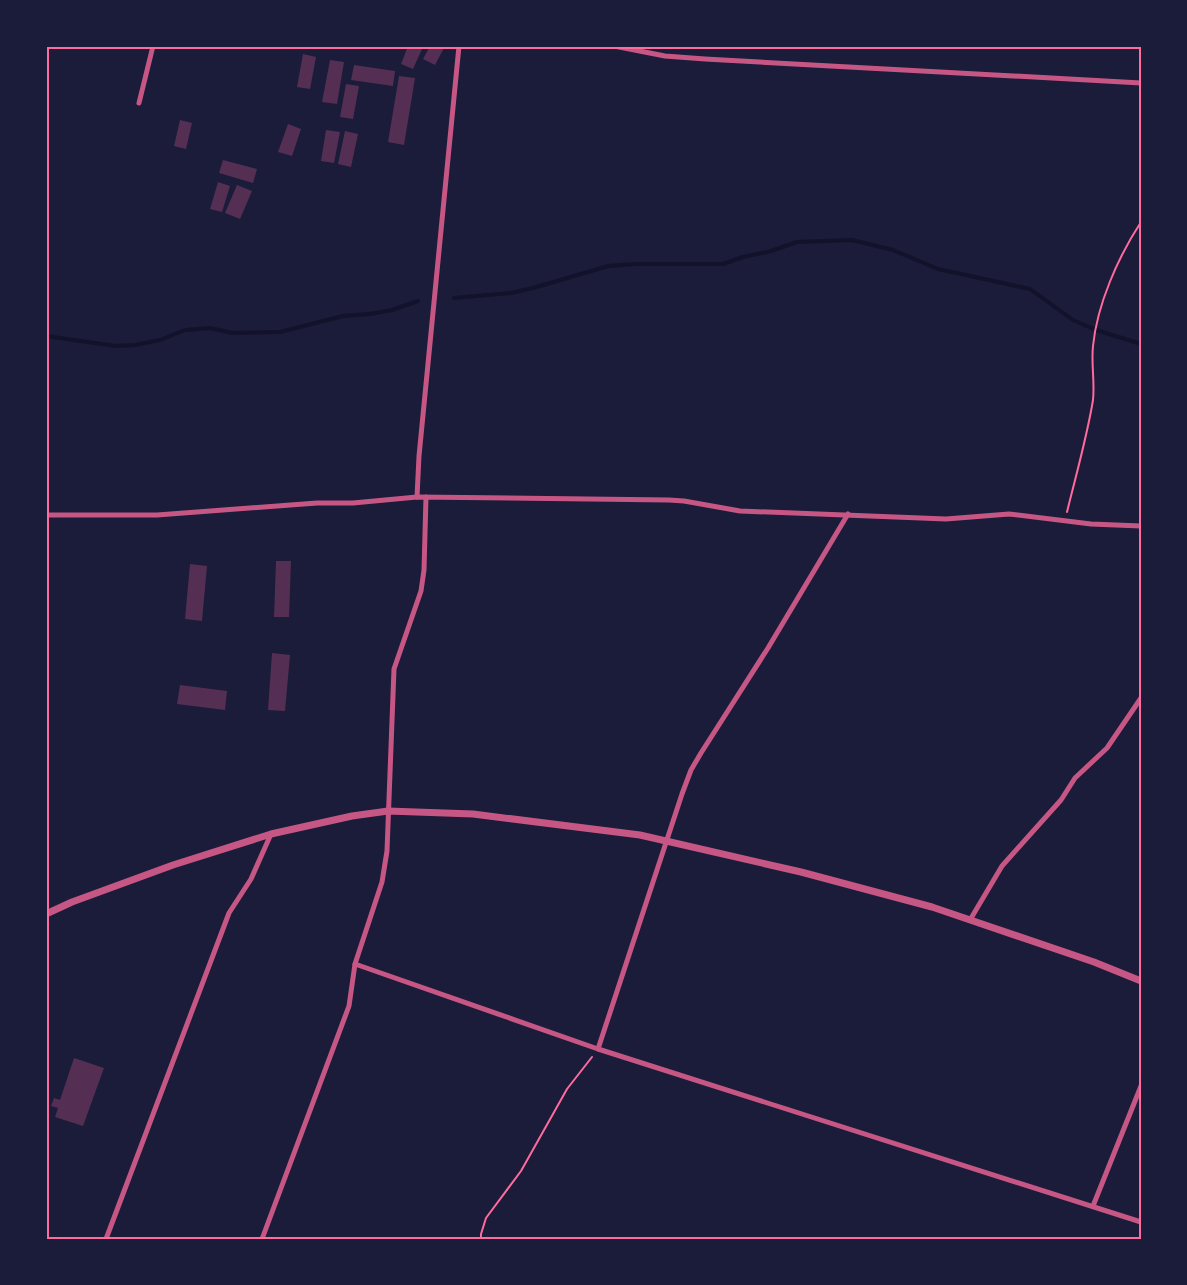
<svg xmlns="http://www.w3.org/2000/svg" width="1187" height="1285" font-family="Karla,sans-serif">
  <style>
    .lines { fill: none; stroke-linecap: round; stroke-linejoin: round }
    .stream { stroke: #12122b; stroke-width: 4 }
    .building { fill: #542f53 }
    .path { stroke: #ff6b9d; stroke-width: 2 }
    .minor { stroke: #c65784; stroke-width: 5 }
    .tertiary { stroke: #c65784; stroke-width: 7 }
    .neatline { fill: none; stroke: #ff6b9d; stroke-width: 2 }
  </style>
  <rect width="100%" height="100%" fill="#1b1b3a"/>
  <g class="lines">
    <g class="stream">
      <polyline points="454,298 511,293 533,288 608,266 635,264 723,264 743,257 771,251 797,242 852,240 893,250 938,269 1030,289 1073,320 1096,330 1141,344"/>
      <polyline points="46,336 116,346 135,345 160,340 185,330 210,328 233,333 280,332 343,316 370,314 392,310 418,301"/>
    </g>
  </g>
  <g class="building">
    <polygon points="408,46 416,46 422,49 413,69 401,64"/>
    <polygon points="430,46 445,46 435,65 423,59"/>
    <polygon points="303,54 316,57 310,89 297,87"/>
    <polygon points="330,60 344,62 337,104 322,102"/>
    <polygon points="354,65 395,71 393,86 351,80"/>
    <polygon points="399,76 415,78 404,145 388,142"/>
    <polygon points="346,84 359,86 353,119 340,117"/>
    <polygon points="180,120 192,123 186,149 174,146"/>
    <polygon points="288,124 301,129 292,156 278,152"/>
    <polygon points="326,130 340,132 334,163 321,161"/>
    <polygon points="345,131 358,134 351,167 338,164"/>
    <polygon points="223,160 257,169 253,183 219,173"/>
    <polygon points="218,182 230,186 222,212 210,209"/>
    <polygon points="237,185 252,191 240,219 225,213"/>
    <polygon points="276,561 291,561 289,617 274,617"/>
    <polygon points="190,564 207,566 202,621 185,619"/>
    <polygon points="272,653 290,655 285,711 268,710"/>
    <polygon points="180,685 227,691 225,710 177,704"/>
    <polygon points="74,1058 104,1068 83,1126 55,1117 58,1108 51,1106 54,1098 60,1100"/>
  </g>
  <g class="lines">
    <g class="path">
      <path d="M 1067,512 C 1076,475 1087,437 1093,400 C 1095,382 1091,364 1093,346 C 1097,305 1118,257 1141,222"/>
      <polyline points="481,1239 481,1234 486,1218 521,1171 567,1089 592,1057"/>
    </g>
    <g class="minor">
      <polyline points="614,46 665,56 705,59 1141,83"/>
      <polyline points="139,103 153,46"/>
      <polyline points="417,497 419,456 459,46"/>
      <polyline points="46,515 157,515 317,503 353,503 417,497 669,500 684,501 740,511 946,519 1009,514 1091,524 1141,526"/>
      <polyline points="970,920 1002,866 1061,800 1075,778 1107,748 1141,698"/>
      <polyline points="355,964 598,1049 1141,1222"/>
      <polyline points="598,1049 682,794 691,770 701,753 768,648 848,514"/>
      <polyline points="1093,1206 1141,1086"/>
      <polyline points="106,1239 229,913 251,879 271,834"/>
      <polyline points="262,1239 349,1006 355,964 382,882 387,851 394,669 421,591 424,570 426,497"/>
    </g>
    <polyline class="tertiary" points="46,914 72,902 173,865 271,834 352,816 388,811 473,814 640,835 801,872 932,907 1094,962 1141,981"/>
  </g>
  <rect width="1187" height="1285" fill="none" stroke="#1b1b3a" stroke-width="95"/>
  <rect x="48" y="48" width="1092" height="1190" class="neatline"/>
</svg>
